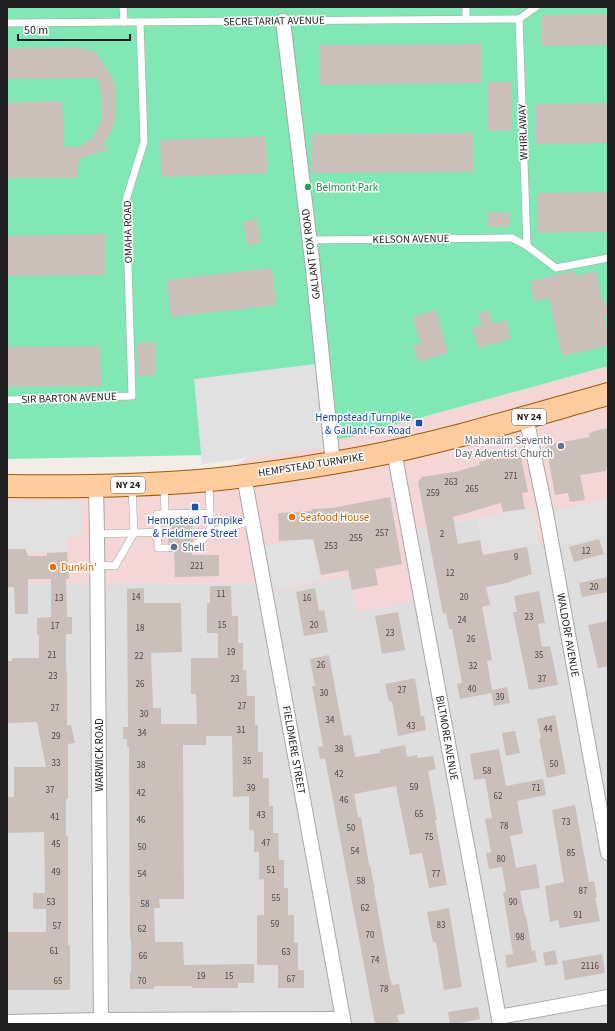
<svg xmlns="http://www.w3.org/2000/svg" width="615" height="1031" font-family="'Source Sans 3',sans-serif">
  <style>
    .residential { fill: #dfdede }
    .commercial { fill: #f4d6d7 }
    .pitch { fill: #80e7b5 }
    .parking { fill: #e1e1e1 }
    .building { fill: #cbbfba }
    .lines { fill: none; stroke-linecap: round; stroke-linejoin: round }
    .service-casing { stroke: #a8a8a8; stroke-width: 8 }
    .minor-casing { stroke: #a8a8a8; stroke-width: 16 }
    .primary-casing { stroke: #9e5b00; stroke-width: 24 }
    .service { stroke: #fff; stroke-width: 7 }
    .minor { stroke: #fff; stroke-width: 14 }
    .primary { stroke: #ffcc9f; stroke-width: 22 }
    .leisure-dot { fill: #2e9e5b; stroke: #fff; stroke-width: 1.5 }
    .transit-dot { fill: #1a4fb4; stroke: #fff; stroke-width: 1.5 }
    .worship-dot { fill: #6b7280; stroke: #fff; stroke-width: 1.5 }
    .food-dot { fill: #e8710a; stroke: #fff; stroke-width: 1.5 }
    .service-dot { fill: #5c6f8a; stroke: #fff; stroke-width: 1.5 }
    .labels { text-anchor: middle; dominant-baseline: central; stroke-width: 3; stroke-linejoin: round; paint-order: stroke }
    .number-label { font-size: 9px; fill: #4c4847 }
    .shield { fill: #fff; stroke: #646464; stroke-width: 1 }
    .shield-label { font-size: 10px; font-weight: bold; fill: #212121 }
    .street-label { font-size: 11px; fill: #212121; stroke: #fff }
    .leisure-label { font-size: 11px; fill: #27864d; stroke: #fff; text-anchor: start }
    .transit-label { font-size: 11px; fill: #164399; stroke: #fff; text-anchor: end }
    .worship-label { font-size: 11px; fill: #5b616d; stroke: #fff; text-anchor: end }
    .food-label { font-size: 11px; fill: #c56008; stroke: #fff; text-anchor: start }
    .service-label { font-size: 11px; fill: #4e5e75; stroke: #fff; text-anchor: start }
  </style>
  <rect width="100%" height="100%" fill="#f2ede7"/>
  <polygon class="residential" points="477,518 483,553 555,540 556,546 608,534 608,1024 7,1024 7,583 248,584 267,582 321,581 349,576 357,612 413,530"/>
  <polygon class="commercial" points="608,366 608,534 554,540 483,554 476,518 413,530 426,599 357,612 349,577 269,592 267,582 248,584 7,583 7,486 209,480 255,454 351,437"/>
  <polygon class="pitch" points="7,7 608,7 608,366 351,437 255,454 7,459"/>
  <g class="parking">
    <polygon points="315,364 327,447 202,464 194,379"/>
    <polygon points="608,498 608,534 556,546 548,512"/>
    <polygon points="81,500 82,537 67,537 67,552 27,553 25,516 25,549 7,549 7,502"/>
    <polygon points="533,508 539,543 483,554 477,518"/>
    <polygon points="317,537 317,556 321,581 265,591 257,547"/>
  </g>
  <g class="building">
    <polygon points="608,14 608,45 542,46 542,15"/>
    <polygon points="482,44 482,83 320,85 319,45"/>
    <polygon points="77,47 91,51 94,54 92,47 113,78 112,78 115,87 116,119 110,134 102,147 108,147 109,149 79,159 77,178 7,178 7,103 62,101 64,147 79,147 92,138 101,121 102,109 101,94 98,78 7,79 7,48"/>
    <polygon points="487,82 512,82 512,131 488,131"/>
    <polygon points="608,103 608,143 536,144 535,104"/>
    <polygon points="474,133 474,172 312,173 312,134"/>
    <polygon points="266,136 267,173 161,177 160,140"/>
    <polygon points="608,192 608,232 537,233 537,193"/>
    <polygon points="487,212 510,213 510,227 487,227"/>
    <polygon points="257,219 261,243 247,245 243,222"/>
    <polygon points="106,234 106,275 7,276 7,236"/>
    <polygon points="272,268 276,305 171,317 167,280"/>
    <polygon points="575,271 576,276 596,271 602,301 605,300 608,313 608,316 604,317 608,335 608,346 562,356 549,298 534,302 530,281"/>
    <polygon points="436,310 448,353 418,362 413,346 420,344 413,317"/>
    <polygon points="489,310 492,324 506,320 511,339 478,348 472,327 481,325 478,313"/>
    <polygon points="155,342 155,375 138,376 137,343"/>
    <polygon points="100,346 101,386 7,387 7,347"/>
    <polygon points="608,428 608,468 606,469 606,471 580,475 585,500 570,502 568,493 555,495 546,445 590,437 589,433 598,430"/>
    <polygon points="520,452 528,492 522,493 525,509 503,512 501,503 453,517 458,544 480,540 483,555 527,547 532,574 511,581 511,582 486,587 490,605 482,607 492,660 487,661 492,690 507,687 510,703 494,706 491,693 460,699 457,684 462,683 452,629 449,629 446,613 443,614 418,482 422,477 454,472 480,465 479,462 493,458 494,460"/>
    <polygon points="390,497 402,564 375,569 378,585 352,590 348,570 321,575 313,539 279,541 278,513 312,511 311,509 332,508"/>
    <polygon points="192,518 193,527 189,529 188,532 189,535 193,537 193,541 187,546 188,551 192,553 192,555 219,555 219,576 175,577 174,552 170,552 172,550 173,548 171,544 168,543 168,537 172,535 173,531 171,528 168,527 168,519"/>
    <polygon points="599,539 604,554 574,562 569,547"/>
    <polygon points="7,549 25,549 28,556 47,556 47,553 67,552 69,579 66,579 67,617 72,617 72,634 66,634 66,671 67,671 67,725 71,725 75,743 68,744 68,799 66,799 66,836 68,836 68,945 70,945 70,990 7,990 7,932 46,932 46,909 33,909 33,893 45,893 45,890 44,832 7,833 7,797 14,797 14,767 46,767 37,722 7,723 7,661 12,661 12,658 39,658 39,635 37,635 37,618 51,617 51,579 28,579 28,614 15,614 14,587 7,587"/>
    <polygon points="608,577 608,592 582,597 579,583"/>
    <polygon points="210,586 231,586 232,616 238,616 238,643 243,643 243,670 246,670 247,696 255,696 255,725 258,725 258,752 263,752 263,778 269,778 269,806 273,806 273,833 278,833 279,860 284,860 284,888 288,888 288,915 294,915 294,943 298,943 298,970 304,970 304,988 278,988 278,965 257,965 257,915 264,915 264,879 259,880 259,852 254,852 254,830 249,830 249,796 233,797 232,736 206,736 206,745 183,745 184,899 159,899 160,908 154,908 155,942 183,942 184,965 254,964 254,983 238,983 238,988 192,988 192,986 154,986 154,989 130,989 130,972 131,972 131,939 130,939 129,747 127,747 127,739 123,739 123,727 128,727 127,589 144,588 144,603 181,603 182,652 151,653 153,708 161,708 161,724 197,724 196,694 191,694 191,658 218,658 218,633 207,633 207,603 210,603"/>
    <polygon points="315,588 319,611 324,610 328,632 304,636 296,592"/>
    <polygon points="539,591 545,623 538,624 542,647 550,646 558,685 529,690 513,612 517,612 514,596"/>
    <polygon points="398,612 405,650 382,654 375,616"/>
    <polygon points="608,621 608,666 598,668 588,625"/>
    <polygon points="329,655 344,736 351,735 355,757 380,753 380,750 405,745 407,757 417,755 417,758 433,756 436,769 428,771 437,820 435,820 447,885 429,888 422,853 410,855 396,786 354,794 358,817 361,817 369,865 370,865 375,889 374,889 390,978 392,985 399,984 405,1014 397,1015 399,1022 387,1024 375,1024 325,758 320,759 318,747 323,746 312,686 315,686 310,659"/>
    <polygon points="415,678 421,716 424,716 426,730 398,736 392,701 389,702 385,684"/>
    <polygon points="555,715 566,774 547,778 539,739 541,738 537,719"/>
    <polygon points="515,731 520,753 506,756 502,733"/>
    <polygon points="499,749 506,786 543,779 546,795 517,801 523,833 510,836 516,868 536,864 540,888 520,891 525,916 526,916 532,951 535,950 537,962 507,968 505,955 513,954 503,892 506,891 502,867 489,869 486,853 491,852 485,819 492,818 485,778 474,780 470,754"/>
    <polygon points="575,805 589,882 594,881 597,897 595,897 600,921 560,928 558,920 550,922 545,886 564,882 552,810"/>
    <polygon points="449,908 462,987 444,990 436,942 433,943 427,912"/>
    <polygon points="555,950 558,964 545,966 543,953"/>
    <polygon points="602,954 605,973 565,980 562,961"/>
    <polygon points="478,1007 480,1019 456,1024 450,1024 448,1012"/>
  </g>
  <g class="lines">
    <g class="service-casing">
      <g id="service">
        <polyline points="123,7 124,22"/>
        <polyline points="466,7 466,19"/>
        <polyline points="519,19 527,246"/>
        <polyline points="7,23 519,19 536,7"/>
        <polyline points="309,240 512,238 527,246 556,268 608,258"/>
        <polyline points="7,400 132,396 126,200 144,142 140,22"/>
        <polyline points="164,485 165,513"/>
        <polyline points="193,532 211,532 252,521"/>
        <polyline points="97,534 168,532"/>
        <polyline points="168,548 158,548 157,514 210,513 209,482"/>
        <polyline points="192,548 211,532 210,513"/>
        <polyline points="97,565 115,566 134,533 132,487"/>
      </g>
    </g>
    <g class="minor-casing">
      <g id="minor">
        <polyline points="283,21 312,260 333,463"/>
        <polyline points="526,417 546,513 608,853"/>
        <polyline points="394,451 500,1024"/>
        <polyline points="244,476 344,1024"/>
        <polyline points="96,486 97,534 101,1024"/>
        <polyline points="499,1017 608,997"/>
        <polyline points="7,1022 101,1020 343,1019"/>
      </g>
    </g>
    <g class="primary-casing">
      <path id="primary" d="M 7,486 C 74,487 142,486 210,480 C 260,475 311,467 361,458 C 445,442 526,417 608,394"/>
    </g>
    <use href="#service" class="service"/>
    <use href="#minor" class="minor"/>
    <use href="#primary" class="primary"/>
  </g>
  <circle class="leisure-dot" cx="308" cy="187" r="4"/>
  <g class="transit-dot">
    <rect x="415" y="419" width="8" height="8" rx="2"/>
    <rect x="191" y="503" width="8" height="8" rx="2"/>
  </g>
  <circle class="worship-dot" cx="561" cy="446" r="4"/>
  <g class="food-dot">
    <circle cx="292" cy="517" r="4"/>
    <circle cx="53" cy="567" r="4"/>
  </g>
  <circle class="service-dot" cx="174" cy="547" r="4"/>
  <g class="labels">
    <g class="number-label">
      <text x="511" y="476">271</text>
      <text x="451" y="482">263</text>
      <text x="472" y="489">265</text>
      <text x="433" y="493">259</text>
      <text x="382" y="533">257</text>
      <text x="442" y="534">2</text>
      <text x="356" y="538">255</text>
      <text x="331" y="546">253</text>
      <text x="586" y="551">12</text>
      <text x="516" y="557">9</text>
      <text x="197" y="566">221</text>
      <text x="450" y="573">12</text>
      <text x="594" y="587">20</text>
      <text x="221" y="594">11</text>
      <text x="136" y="597">14</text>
      <text x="464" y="597">20</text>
      <text x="59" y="598">13</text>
      <text x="307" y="598">16</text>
      <text x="529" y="617">23</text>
      <text x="462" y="620">24</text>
      <text x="222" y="625">15</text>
      <text x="314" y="625">20</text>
      <text x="55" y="626">17</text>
      <text x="140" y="628">18</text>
      <text x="390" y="633">23</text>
      <text x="471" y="639">26</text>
      <text x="231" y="652">19</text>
      <text x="52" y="655">21</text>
      <text x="539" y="655">35</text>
      <text x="139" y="656">22</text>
      <text x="321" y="665">26</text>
      <text x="473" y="666">32</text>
      <text x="53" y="676">23</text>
      <text x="235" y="679">23</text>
      <text x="542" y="679">37</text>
      <text x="140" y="684">26</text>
      <text x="472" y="689">40</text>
      <text x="402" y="690">27</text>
      <text x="324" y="693">30</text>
      <text x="500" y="697">39</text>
      <text x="242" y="706">27</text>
      <text x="55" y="708">27</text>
      <text x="144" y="714">30</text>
      <text x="330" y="720">34</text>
      <text x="411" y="726">43</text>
      <text x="548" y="729">44</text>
      <text x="241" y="730">31</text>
      <text x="142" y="733">34</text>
      <text x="56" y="736">29</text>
      <text x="339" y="749">38</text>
      <text x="247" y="761">35</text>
      <text x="56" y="763">33</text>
      <text x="554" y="764">50</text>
      <text x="141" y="765">38</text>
      <text x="487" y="771">58</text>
      <text x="339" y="774">42</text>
      <text x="414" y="787">59</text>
      <text x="251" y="788">39</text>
      <text x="536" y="788">71</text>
      <text x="50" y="790">37</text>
      <text x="141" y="793">42</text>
      <text x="498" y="796">62</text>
      <text x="344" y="800">46</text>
      <text x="419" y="814">65</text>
      <text x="261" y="815">43</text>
      <text x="55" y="817">41</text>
      <text x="141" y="820">46</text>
      <text x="566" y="822">73</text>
      <text x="504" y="826">78</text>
      <text x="351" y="828">50</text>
      <text x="429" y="837">75</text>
      <text x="266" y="843">47</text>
      <text x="56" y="844">45</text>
      <text x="142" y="847">50</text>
      <text x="355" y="851">54</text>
      <text x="571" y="853">85</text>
      <text x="501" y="859">80</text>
      <text x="271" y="870">51</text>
      <text x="56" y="872">49</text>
      <text x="142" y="874">54</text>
      <text x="436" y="874">77</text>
      <text x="361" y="881">58</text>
      <text x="583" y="891">87</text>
      <text x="276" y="898">55</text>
      <text x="51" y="902">53</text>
      <text x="513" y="902">90</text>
      <text x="145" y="904">58</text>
      <text x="365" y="908">62</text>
      <text x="578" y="915">91</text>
      <text x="275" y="924">59</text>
      <text x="441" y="925">83</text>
      <text x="57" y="926">57</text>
      <text x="142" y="929">62</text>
      <text x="370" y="935">70</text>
      <text x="520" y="937">98</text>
      <text x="54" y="951">61</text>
      <text x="286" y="952">63</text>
      <text x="143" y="956">66</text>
      <text x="375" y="960">74</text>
      <text x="590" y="966">2116</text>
      <text x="201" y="976">19</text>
      <text x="229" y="976">15</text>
      <text x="291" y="979">67</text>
      <text x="58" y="981">65</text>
      <text x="142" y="981">70</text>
      <text x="384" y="989">78</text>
    </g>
    <g class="shield">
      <rect x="512" y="409" width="34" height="16" rx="3"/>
      <rect x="111" y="477" width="34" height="16" rx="3"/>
    </g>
    <g class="shield-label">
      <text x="529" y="417">NY 24</text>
      <text x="128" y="485">NY 24</text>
    </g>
    <g class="street-label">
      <text transform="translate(274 21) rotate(-1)">SECRETARIAT AVENUE</text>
      <text transform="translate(523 132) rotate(-92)">WHIRLAWAY</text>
      <text transform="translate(128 232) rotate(-91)">OMAHA ROAD</text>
      <text transform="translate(411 239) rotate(-1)">KELSON AVENUE</text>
      <text transform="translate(311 254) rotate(-97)">GALLANT FOX ROAD</text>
      <text transform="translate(69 398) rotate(-2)">SIR BARTON AVENUE</text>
      <text transform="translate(311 465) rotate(-9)">HEMPSTEAD TURNPIKE</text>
      <text transform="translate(568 635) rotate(80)">WALDORF AVENUE</text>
      <text transform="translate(447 738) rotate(80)">BILTMORE AVENUE</text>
      <text transform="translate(294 750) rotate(80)">FIELDMERE STREET</text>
      <text transform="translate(99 755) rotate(-90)">WARWICK ROAD</text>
    </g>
    <g class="leisure-label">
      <text x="316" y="187">Belmont Park</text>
    </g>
    <g class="transit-label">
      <text x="411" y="417">Hempstead Turnpike<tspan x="411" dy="13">&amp; Gallant Fox Road</tspan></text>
      <text x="195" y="520" text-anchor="middle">Hempstead Turnpike<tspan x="195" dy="13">&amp; Fieldmere Street</tspan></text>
    </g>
    <g class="worship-label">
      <text x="553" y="440">Mahanaim Seventh<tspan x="553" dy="13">Day Adventist Church</tspan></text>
    </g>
    <g class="food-label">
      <text x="300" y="517">Seafood House</text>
      <text x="61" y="567">Dunkin'</text>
    </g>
    <g class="service-label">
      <text x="182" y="547">Shell</text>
    </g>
  </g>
  <rect width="615" height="1031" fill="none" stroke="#212121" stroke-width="16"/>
  <path d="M18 34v6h112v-6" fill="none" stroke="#212121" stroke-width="2"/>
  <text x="24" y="34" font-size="12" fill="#212121" stroke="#ffffff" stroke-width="3" paint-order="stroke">50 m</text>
</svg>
